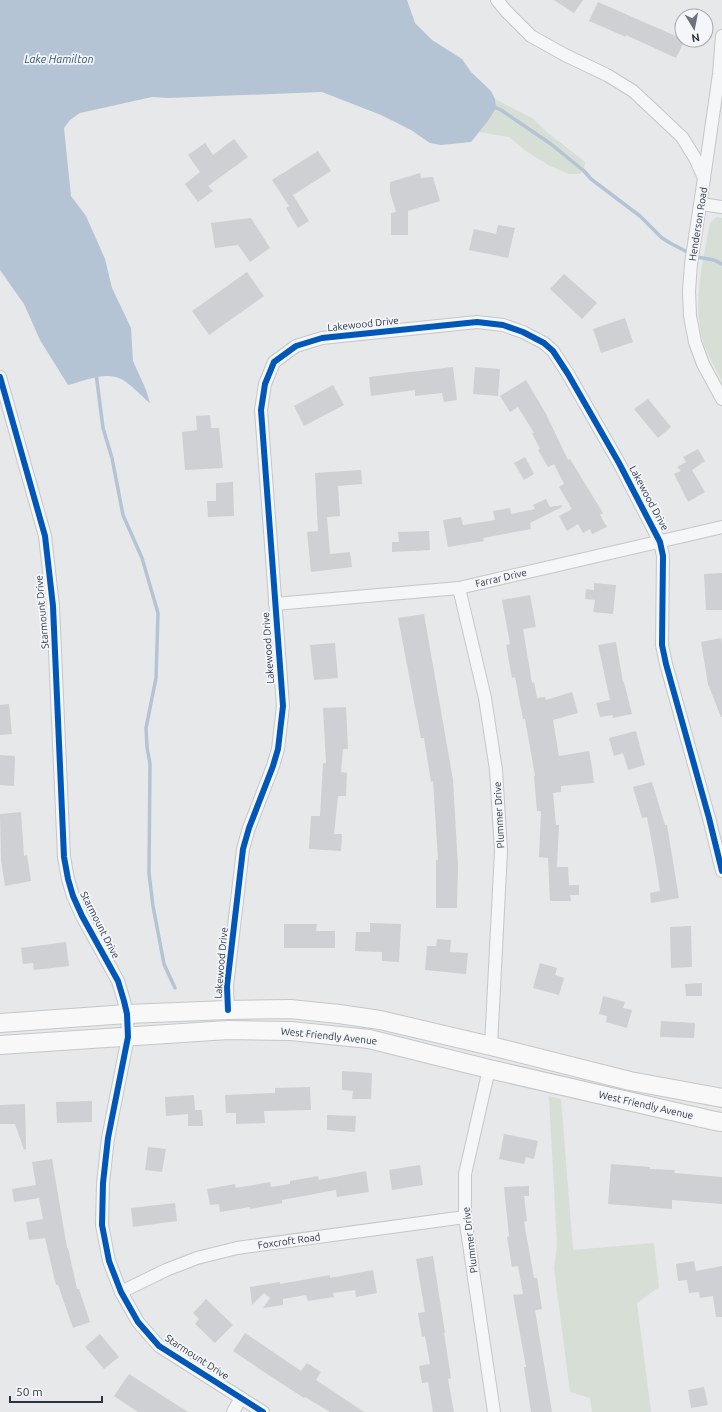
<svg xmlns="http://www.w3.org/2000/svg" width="722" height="1412" font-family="Ubuntu,sans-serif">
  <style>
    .green { fill: #d6ded6 }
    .water { fill: #b4c4d5 }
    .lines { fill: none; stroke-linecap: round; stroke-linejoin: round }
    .stream { stroke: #b4c4d5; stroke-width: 3.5 }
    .building { fill: #ced0d3 }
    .street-casing { stroke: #c4c6c8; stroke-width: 14 }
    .secondary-casing { stroke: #c4c6c8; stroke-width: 20 }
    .street { stroke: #f5f6f7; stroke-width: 12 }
    .secondary { stroke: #f8f8f8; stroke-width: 18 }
    .cycleway-casing { stroke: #f4f6f9; stroke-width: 8 }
    .cycleway { stroke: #0057b8; stroke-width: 6 }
    .labels { text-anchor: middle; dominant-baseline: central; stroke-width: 3.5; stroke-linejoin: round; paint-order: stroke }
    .street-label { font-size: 10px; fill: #2b3445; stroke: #f4f6f9 }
    .water-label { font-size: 11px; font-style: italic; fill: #34527a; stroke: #f4f6f9 }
  </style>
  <rect width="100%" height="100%" fill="#e6e8ea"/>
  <g class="green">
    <polygon points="495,99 532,118 548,133 585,162 584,171 579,174 569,174 550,166 526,151 509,137 479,132 488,121 496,108"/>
    <path d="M 717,217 L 722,218 L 722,381 C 716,369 709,357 704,345 C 691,305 703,262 710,223 Z"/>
    <polygon points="549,1096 561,1099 573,1250 654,1243 659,1287 637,1303 651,1412 592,1412 590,1398 570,1392 554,1268 557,1246"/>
  </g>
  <path class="water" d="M 0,0 L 407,0 L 415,23 L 432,40 L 462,59 L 471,72 L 491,91 L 495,99 L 496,108 L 488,121 L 471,142 L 441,145 L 430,143 L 411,130 L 381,115 L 322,92 L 168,98 L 152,97 L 80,113 L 70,120 L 64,128 L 71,196 L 86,216 L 105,259 L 112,288 L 131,328 L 133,361 L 146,390 L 150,403 C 141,396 133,386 123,380 C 107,370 84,381 68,385 L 40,340 L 24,304 L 0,270 Z"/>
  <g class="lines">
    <g class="stream">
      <polyline points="492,106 501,110 551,144 584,171 591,179 640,216 662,238 670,243 697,257 714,260 722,264"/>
      <polyline points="96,373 103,428 112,458 123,515 142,558 158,613 156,678 146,728 147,747 150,764 149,873 153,906 164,964 175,988"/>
    </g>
  </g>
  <g class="building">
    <polygon points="554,0 583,0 574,13"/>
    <polygon points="598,2 685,40 676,58 626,35 626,37 589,21"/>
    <polygon points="234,139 248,157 208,186 213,191 198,202 185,184 200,172 188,155 205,143 213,155"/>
    <polygon points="318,151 331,171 293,195 309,221 298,228 286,208 289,206 272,180"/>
    <polygon points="420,173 421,178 433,177 440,201 408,211 408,235 391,235 391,213 396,212 390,192 390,182"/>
    <polygon points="251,218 270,248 250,262 238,245 215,248 211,223"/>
    <polygon points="498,225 515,228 508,258 469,250 474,229 496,234"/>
    <polygon points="247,272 264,296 209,335 192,311"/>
    <polygon points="564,274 597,303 582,319 550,289"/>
    <polygon points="625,318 633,342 601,353 593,329"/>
    <polygon points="453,367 457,400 444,402 442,393 415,396 415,390 371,396 369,377"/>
    <polygon points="475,367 500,369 498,396 473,394"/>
    <polygon points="526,380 546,414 568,460 570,459 603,513 600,515 607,527 592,534 590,529 583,533 578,524 567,531 559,516 572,509 559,487 564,484 554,464 548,467 538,450 540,449 532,433 534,433 518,407 510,412 500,396"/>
    <polygon points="333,385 344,405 304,426 294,406"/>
    <polygon points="648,399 671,427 658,438 634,409"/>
    <polygon points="210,415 211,428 219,428 223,468 185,470 182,432 197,430 196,416"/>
    <polygon points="698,449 705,461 692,470 705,492 688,502 674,474 681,471 677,467 686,462 683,457"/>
    <polygon points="525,457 534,474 524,480 514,463"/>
    <polygon points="361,470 362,484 338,486 340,516 327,517 330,554 350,552 352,567 311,572 307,532 318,531 315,473"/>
    <polygon points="233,482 234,516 208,517 207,501 216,501 216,483"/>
    <polygon points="546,499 550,507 562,505 562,507 530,523 531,529 483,538 484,541 448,547 443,520 461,517 463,525 495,520 493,511 510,508 511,514 535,509 533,505"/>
    <polygon points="429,531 430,550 392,552 392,542 399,542 398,532"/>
    <polygon points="722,573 722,610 706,610 704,574"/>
    <polygon points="594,583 616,585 613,614 593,612 595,600 585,599 586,589 594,590"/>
    <polygon points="530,595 536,627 523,629 532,683 534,682 537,698 545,697 546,700 572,692 578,713 553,720 559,756 589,751 592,767 594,783 561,786 561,792 553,793 556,825 559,825 557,867 568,867 569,885 579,885 579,895 570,895 571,901 550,901 548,858 539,857 541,811 537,811 534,776 535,776 525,719 523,719 515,677 512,678 506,645 510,644 502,600"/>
    <polygon points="424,614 453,780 458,867 457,908 436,908 436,860 438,860 433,781 431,782 424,738 421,738 398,618"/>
    <polygon points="721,638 722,645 722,717 721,717 708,684 701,642"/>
    <polygon points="616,642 623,682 624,682 632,714 613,718 613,715 600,717 596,703 610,700 598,645"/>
    <polygon points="335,643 338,678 314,680 310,645"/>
    <polygon points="9,704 12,734 0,735 0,705"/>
    <polygon points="346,707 348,749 343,749 341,772 347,773 346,796 338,796 334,834 342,834 341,851 309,849 311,816 320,816 323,763 326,763 323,708"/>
    <polygon points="636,731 645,765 628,770 623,753 614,756 609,738"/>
    <polygon points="0,755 15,756 14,786 0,785"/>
    <polygon points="652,782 665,825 667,825 679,898 651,903 650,893 660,891 655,859 647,817 642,818 633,787"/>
    <polygon points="21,812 24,856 27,855 31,881 5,886 1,860 0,814"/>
    <polygon points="370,923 401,924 399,962 382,961 382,952 355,951 356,932 370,932"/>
    <polygon points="284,924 317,924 316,931 335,931 335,948 284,948"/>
    <polygon points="691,926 692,967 671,968 670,927"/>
    <polygon points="437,939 451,940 450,952 468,953 466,974 425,970 427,946 436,946"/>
    <polygon points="66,942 69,966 34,970 33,963 23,964 21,948"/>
    <polygon points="540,963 557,968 555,975 564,978 559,995 533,988"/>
    <polygon points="702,983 702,996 686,996 685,984"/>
    <polygon points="603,996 625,1002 623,1008 632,1010 627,1028 606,1022 607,1016 599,1014"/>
    <polygon points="661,1021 695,1023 694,1038 660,1037"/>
    <polygon points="342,1071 372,1073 371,1099 352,1099 353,1091 342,1090"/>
    <polygon points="310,1087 311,1110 264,1111 265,1123 236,1124 236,1113 226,1113 225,1095 275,1093 275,1088"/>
    <polygon points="194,1095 195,1110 202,1110 203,1126 188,1126 188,1114 166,1116 165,1097"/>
    <polygon points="92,1101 92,1122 57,1123 56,1102"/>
    <polygon points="25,1104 26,1149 24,1150 15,1124 0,1124 0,1105"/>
    <polygon points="327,1115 356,1116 355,1132 327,1130"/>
    <polygon points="504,1134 538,1141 534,1159 526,1157 524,1164 499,1159"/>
    <polygon points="148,1147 166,1149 162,1172 145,1170"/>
    <polygon points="52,1159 67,1248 68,1248 77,1289 79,1289 90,1322 73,1328 58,1285 56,1285 45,1238 29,1240 26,1222 43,1219 39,1198 14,1202 12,1189 36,1185 32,1162"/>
    <polygon points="611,1164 650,1167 650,1169 675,1170 674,1173 722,1177 722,1204 672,1200 672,1209 608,1204"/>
    <polygon points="420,1165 423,1185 392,1190 389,1170"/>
    <polygon points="366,1171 369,1192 337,1197 336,1190 282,1200 282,1203 250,1209 250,1207 220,1212 219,1204 210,1205 207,1189 235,1184 236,1188 270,1182 271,1187 290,1184 290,1181 318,1176 319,1180"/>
    <polygon points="529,1186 529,1196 524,1196 527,1221 524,1222 534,1278 537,1278 542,1309 535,1310 552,1412 531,1412 524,1367 526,1367 513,1295 523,1294 518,1266 512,1267 507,1237 509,1236 504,1187"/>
    <polygon points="175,1203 177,1221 133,1227 131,1208"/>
    <polygon points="433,1256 445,1333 444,1333 451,1378 448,1379 454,1412 433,1412 428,1382 422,1383 419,1366 430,1364 425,1336 422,1337 418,1313 425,1312 416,1259"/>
    <polygon points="694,1261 696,1271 722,1266 722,1317 716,1317 713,1296 700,1298 699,1292 689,1293 687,1280 678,1281 676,1264"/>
    <polygon points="373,1270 377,1293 356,1297 355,1290 333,1293 334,1297 308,1301 306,1295 283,1299 283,1305 263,1308 270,1298 264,1293 252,1305 250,1287 280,1282 280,1284 330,1275 330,1278"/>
    <polygon points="206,1299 233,1325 215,1343 195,1324 199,1319 193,1313"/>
    <polygon points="245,1333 301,1371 307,1363 321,1372 316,1380 364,1412 330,1412 305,1397 304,1398 261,1370 233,1351"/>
    <polygon points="100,1334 119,1357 104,1369 85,1347"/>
    <polygon points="129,1374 166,1398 188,1412 138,1412 114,1396"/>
    <polygon points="704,1387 708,1405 691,1408 688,1390"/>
  </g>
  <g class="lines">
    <g class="street-casing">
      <g id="street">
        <polyline points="497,0 506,11 531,36 565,55 607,75 633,91 682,137 695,158 704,178 691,264 689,291 690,316 695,342 703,364 722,399"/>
        <polyline points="704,178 719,74 722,36"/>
        <polyline points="701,204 722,207"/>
        <polyline points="0,377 45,536 53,606 64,857 68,879 73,896 82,916 118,981 124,1001 127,1014 128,1037 108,1138 103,1183 102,1225 109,1261 121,1292 138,1322 159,1346 263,1412"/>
        <polyline points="459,588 485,698 496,770 501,851 491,1046"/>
        <polyline points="275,604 459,588 722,527"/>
        <polyline points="228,1010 227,986 243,849 249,828 273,766 278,749 283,706 261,410 265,384 274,362 296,346 322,338 477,322 503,325 523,332 544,343 553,351 568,374 619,463 660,542 663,556 662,645 666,664 709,818 722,871"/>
        <polyline points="489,1069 465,1174 465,1217 494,1412"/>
        <polyline points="121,1292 166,1270 197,1258 237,1248 465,1217"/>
        <polyline points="233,1412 241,1398"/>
      </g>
    </g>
    <g class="secondary-casing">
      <g id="secondary">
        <polyline points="0,1023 127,1014 228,1010 290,1009 339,1014 380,1020 491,1046 630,1081 722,1098"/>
        <polyline points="0,1045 228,1030 291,1031 369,1039 489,1069 715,1121 722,1122"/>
      </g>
    </g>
    <use href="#street" class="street"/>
    <use href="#secondary" class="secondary"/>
    <g class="cycleway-casing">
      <g id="cycleway">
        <polyline points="0,377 45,536 53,606 64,857 68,879 73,896 82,916 118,981 124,1001 127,1014 128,1037 108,1138 103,1183 102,1225 109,1261 121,1292 138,1322 159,1346 263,1412"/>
        <polyline points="228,1010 227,986 243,849 249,828 273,766 278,749 283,706 261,410 265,384 274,362 296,346 322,338 477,322 503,325 523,332 544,343 553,351 568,374 619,463 660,542 663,556 662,645 666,664 709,818 722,871"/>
      </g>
    </g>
    <use href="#cycleway" class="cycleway"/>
  </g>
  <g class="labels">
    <g class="street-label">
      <text transform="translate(698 224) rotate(-81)">Henderson Road</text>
      <text transform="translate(363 324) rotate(-6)">Lakewood Drive</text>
      <text transform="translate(649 498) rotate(62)">Lakewood Drive</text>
      <text transform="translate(501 578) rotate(-13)">Farrar Drive</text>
      <text transform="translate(42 612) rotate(-95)">Starmount Drive</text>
      <text transform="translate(268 648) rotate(-94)">Lakewood Drive</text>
      <text transform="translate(499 815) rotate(-93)">Plummer Drive</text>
      <text transform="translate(100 925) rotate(63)">Starmount Drive</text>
      <text transform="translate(221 963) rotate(-85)">Lakewood Drive</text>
      <text transform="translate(329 1036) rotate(6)">West Friendly Avenue</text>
      <text transform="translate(646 1105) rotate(13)">West Friendly Avenue</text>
      <text transform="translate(470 1240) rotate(-97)">Plummer Drive</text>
      <text transform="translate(289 1241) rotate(-8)">Foxcroft Road</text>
      <text transform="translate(197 1357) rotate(33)">Starmount Drive</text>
    </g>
    <g class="water-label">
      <text x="59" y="59">Lake Hamilton</text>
    </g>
  </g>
  <g transform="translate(694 28) rotate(170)"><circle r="19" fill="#f4f6f9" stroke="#a4a8b1"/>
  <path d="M0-3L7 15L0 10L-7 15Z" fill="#6c737f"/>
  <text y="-6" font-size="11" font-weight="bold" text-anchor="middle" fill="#2b3445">N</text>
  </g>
  <path d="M10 1396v6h92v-6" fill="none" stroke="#2b3445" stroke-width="2"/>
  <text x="16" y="1396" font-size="12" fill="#2b3445" stroke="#f4f6f9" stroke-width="3" paint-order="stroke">50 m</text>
</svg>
